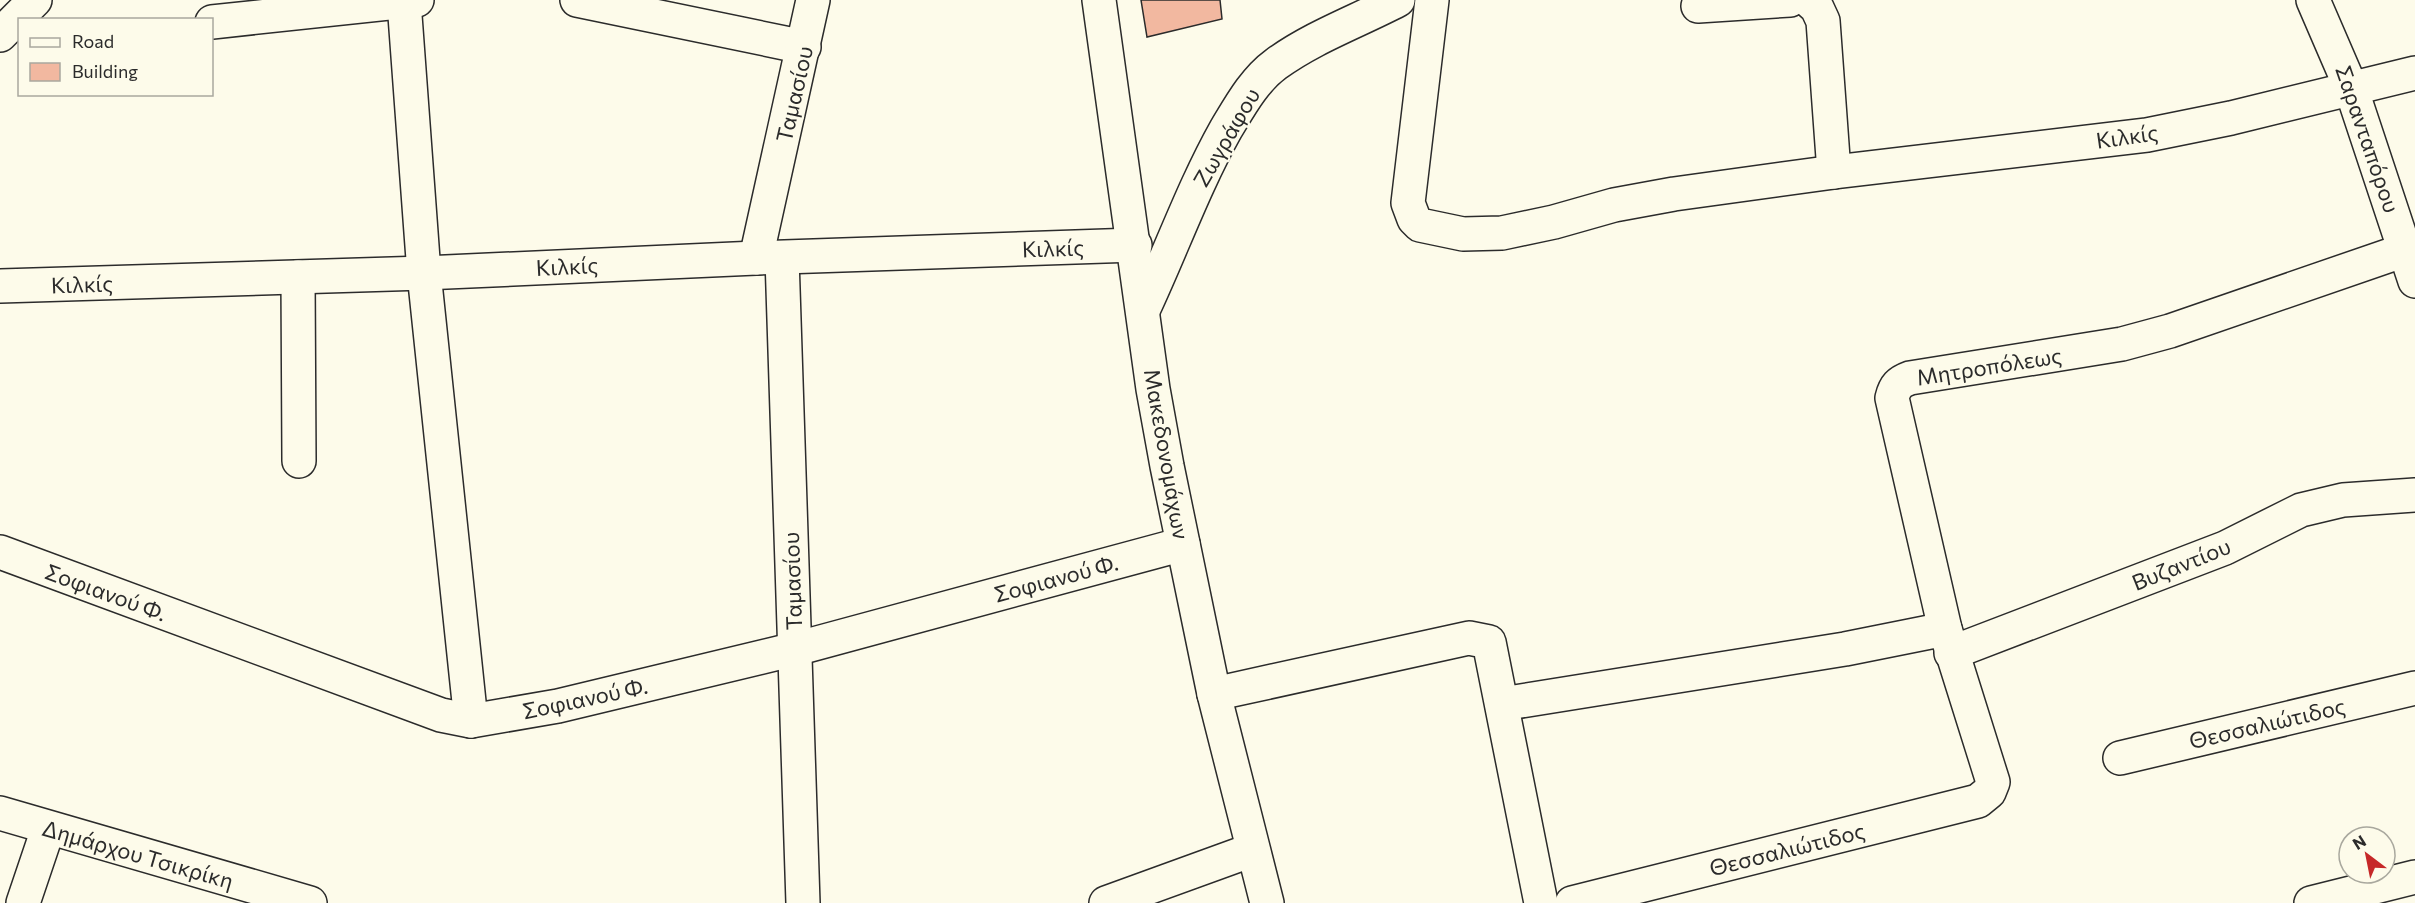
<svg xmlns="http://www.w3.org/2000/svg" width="2415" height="903" font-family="Commissioner,sans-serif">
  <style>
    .building { fill: #f2b8a0; stroke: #2b2b2b; stroke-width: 1.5 }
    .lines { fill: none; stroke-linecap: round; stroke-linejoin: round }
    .minor-casing { stroke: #2b2b2b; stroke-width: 36 }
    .minor { stroke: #fdfbea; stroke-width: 33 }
    .labels { text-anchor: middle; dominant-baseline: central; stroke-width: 4.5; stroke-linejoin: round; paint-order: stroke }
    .street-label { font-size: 22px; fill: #2b2b2b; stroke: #fdfbea }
  </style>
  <rect width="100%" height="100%" fill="#fdfbea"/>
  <polygon class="building" points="1141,0 1220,0 1222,19 1147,37"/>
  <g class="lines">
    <g class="minor-casing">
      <g id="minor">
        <polyline points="577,0 804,47"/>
        <polyline points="1099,0 1153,389 1167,466 1214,694 1267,903"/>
        <polyline points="1432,0 1408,203 1414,219 1420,225 1463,234 1502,233 1554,222 1614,205 1674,194 1834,172 2147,135 2231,118 2415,73"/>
        <polyline points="1808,0 1817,8 1823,21 1834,172"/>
        <polyline points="2313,0 2351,88 2415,281"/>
        <polyline points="404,2 424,273 471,721"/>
        <polyline points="1698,6 1790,0"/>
        <polyline points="212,22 417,0"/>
        <polyline points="0,35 35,0"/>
        <polyline points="756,258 813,0"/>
        <polyline points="782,258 803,903"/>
        <polyline points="298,277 299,461"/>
        <polyline points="0,286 424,273 756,258 1135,245"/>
        <path d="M 1144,308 C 1172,248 1194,186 1226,129 C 1240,106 1254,80 1276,64 C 1313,37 1358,21 1398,0"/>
        <polyline points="0,552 441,715 471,721 558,706 795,649 1183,544"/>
        <polyline points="1951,653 2225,548 2301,510 2343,500 2415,495"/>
        <polyline points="1214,694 1469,638 1489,642 1541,903"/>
        <polyline points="1502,704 1845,649 1945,629"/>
        <polyline points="2120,758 2415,688"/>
        <polyline points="0,813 310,903"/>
        <polyline points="23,903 48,829"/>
        <polyline points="1106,903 1252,850"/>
        <path d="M 1572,903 L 1978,801 L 1989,792 L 1993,782 L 1945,629 L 1892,398 C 1895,386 1899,382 1910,378 L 2122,344 L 2170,331 L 2405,250"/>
        <polyline points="2311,903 2415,877"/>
      </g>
    </g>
    <use href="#minor" class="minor"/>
  </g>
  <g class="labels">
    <g class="street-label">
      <text transform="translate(794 94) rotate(-77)">Ταμασίου</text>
      <text transform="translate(2127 136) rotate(-8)">Κιλκίς</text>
      <text transform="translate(1226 137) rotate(-60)">Ζωγράφου</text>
      <text transform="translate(2368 139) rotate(71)">Σαρανταπόρου</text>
      <text transform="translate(1053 248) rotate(-2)">Κιλκίς</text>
      <text transform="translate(567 266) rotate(-3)">Κιλκίς</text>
      <text transform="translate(82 284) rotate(-2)">Κιλκίς</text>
      <text transform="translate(1989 366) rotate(-9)">Μητροπόλεως</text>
      <text transform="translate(1167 454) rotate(80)">Μακεδονομάχων</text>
      <text transform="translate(2181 564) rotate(-22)">Βυζαντίου</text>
      <text transform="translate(1056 578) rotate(-15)">Σοφιανού Φ.</text>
      <text transform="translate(792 581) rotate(-92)">Ταμασίου</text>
      <text transform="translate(106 592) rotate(20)">Σοφιανού Φ.</text>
      <text transform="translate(585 698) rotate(-12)">Σοφιανού Φ.</text>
      <text transform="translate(2267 723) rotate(-13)">Θεσσαλιώτιδος</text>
      <text transform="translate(1787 849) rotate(-14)">Θεσσαλιώτιδος</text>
      <text transform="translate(138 854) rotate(16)">Δημάρχου Τσικρίκη</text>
    </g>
  </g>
  <rect x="18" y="18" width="195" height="78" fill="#fdfbea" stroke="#a9a89e" stroke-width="1.5"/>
  <rect x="30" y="38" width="30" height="9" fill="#fdfbea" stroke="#a9a89e" stroke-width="1.5"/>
  <text x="72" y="48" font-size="18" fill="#2b2b2b">Road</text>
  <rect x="30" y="63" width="30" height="18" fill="#f2b8a0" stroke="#a9a89e" stroke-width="1.5"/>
  <text x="72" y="78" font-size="18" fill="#2b2b2b">Building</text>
  <g transform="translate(2367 855) rotate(328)"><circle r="28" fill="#fdfbea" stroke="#a9a89e" stroke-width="1.5"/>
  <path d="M0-4.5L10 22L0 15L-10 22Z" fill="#c62828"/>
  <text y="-9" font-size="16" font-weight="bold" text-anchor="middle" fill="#2b2b2b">N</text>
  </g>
</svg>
